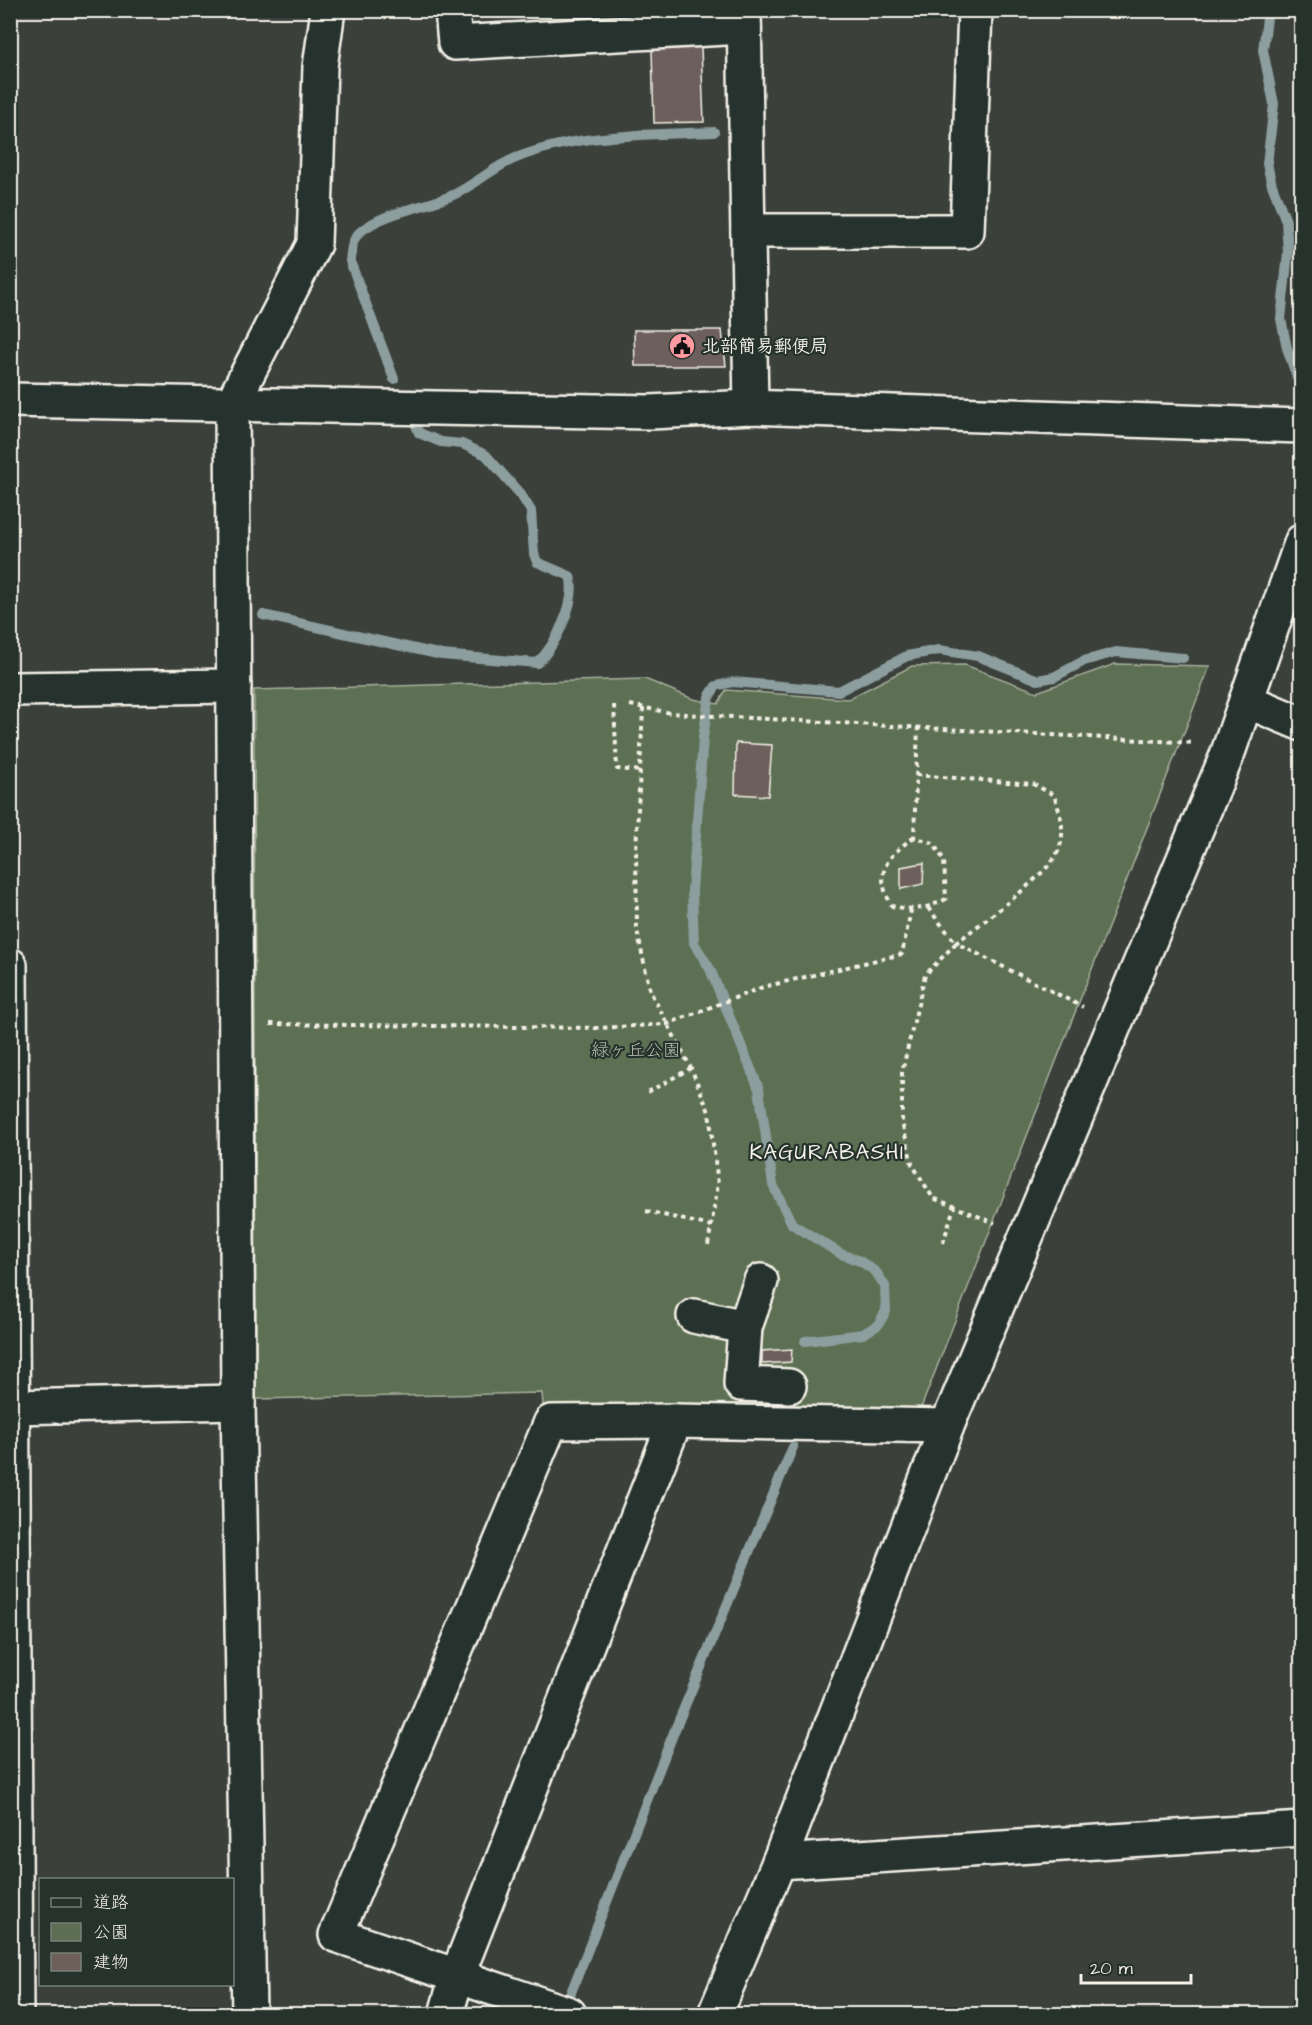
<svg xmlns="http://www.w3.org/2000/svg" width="1312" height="2025" font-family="'Architects Daughter','Klee One',sans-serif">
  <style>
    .green { fill: #5d6f52; stroke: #a8b09d; stroke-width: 1.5 }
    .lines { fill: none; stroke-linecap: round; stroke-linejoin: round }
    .stream { stroke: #8d9e9f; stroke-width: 10 }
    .building { fill: #6d605b; stroke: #f4f1e8; stroke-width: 1.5 }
    .street-casing { stroke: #f4f1e8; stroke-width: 38 }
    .secondary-casing { stroke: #f4f1e8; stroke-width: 38 }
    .path { stroke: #f4f1e8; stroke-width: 4; stroke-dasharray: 4.5 4.5; stroke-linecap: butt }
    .street { stroke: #26332d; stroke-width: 33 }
    .secondary { stroke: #26332d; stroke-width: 33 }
    .labels { text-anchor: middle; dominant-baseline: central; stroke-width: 4.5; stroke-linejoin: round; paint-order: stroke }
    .poi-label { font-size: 18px; font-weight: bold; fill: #f4f1e8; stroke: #26332d; text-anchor: start }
    .park-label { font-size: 18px; fill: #b8bdac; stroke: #26332d }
    .quarter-label { font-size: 21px; letter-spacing: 1.5px; fill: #f4f1e8; stroke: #26332d }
  </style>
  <rect width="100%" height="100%" fill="#3b403b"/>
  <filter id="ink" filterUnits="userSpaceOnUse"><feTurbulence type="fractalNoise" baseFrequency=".0167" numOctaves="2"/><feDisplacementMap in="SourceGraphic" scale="12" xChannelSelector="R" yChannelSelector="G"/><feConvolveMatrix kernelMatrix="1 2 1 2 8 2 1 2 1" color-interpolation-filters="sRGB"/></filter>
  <g filter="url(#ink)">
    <g class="green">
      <polygon points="739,10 740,16 576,22 575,11"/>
      <polygon points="1115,664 1210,666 921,1408 543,1405 542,1393 256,1399 254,690 645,679 693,699 718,704 726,690 848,699 912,666 965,665 1037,692"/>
    </g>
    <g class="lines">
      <g class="stream">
        <polyline points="1268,10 1263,50 1274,104 1267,164 1272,185 1286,221 1288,253 1281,319 1287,348 1298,380"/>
        <path d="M 394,379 L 350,261 C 351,251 352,239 360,232 C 385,211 425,208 453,195 C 475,185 493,167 516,158 C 578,133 648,135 714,132"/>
        <path d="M 263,615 L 442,655 L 537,663 C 555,647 578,600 570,576 L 537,562 L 534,554 L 531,511 L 521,495 L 486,455 L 462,444 L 441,442 L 419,433 L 415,423"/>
        <polyline points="805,1341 863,1334 878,1325 886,1311 885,1286 876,1272 860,1261 841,1254 792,1224 773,1185 759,1089 710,969 694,943 692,891 703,738 709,697 716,686 733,682 839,691 907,656 939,650 978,656 1038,680 1054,677 1084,661 1116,652 1183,658"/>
        <polyline points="568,2000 674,1732 793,1447"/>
      </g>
    </g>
    <g class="building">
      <polygon points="701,47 704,122 654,123 652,50"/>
      <polygon points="634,330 722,330 726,366 635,366"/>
      <polygon points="736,743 772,745 768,796 735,794"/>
      <polygon points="924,863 923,884 901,889 901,867"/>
      <polygon points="792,1349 791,1362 762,1364 762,1351"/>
    </g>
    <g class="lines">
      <g class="street-casing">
        <g id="street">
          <polyline points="452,10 455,43 744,27"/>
          <polyline points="744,10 751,407"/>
          <polyline points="748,231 967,231 975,10"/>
          <polyline points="10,689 234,686"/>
          <polyline points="1247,701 1302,724"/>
          <polyline points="10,965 16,2014"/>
          <polyline points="761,1281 745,1327 741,1384 789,1386"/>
          <polyline points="694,1316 745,1327"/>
          <polyline points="10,1407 238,1402"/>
          <polyline points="779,1862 1302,1829"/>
          <polyline points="249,2014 238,1402 232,404 314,244 320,67 328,10"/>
          <polyline points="446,2014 457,1976 675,1421"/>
          <polyline points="569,2014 336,1935 551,1422 675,1421 947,1426"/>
        </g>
      </g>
      <g class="secondary-casing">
        <g id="secondary">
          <polyline points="10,400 650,412 751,407 1302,426"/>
          <polyline points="715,2014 779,1862 947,1426 1226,758 1302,541"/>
        </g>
      </g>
      <g class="path">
        <polyline points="614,705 617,769 642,771"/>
        <polyline points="630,705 671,713 714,716 1194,743"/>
        <polyline points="643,708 636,851 637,930 650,991 691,1068 709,1112 718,1184 708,1245"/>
        <path d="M 916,775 L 1033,784 L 1054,795 C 1060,813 1066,830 1059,849 C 1051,874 979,924 956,943 L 1083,1007"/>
        <path d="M 914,837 C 886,857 873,873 892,906 C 914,911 926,909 946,899 L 944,860 L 933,843 L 914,837 L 918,726"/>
        <polyline points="928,908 956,943 925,975 902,1072 902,1122 912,1164 933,1198 995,1223"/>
        <polyline points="270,1024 600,1028 667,1024 763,987 902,954 911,910"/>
        <polyline points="648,1092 691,1068"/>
        <polyline points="646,1211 711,1226"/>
        <polyline points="943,1243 954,1207"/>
      </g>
      <use href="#street" class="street"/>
      <use href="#secondary" class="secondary"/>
    </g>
  </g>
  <defs>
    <g id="civic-disc" transform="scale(1.35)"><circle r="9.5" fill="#ff9aa2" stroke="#26332d"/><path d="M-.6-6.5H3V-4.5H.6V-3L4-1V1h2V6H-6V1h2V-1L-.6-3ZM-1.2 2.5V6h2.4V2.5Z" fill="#111"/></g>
  </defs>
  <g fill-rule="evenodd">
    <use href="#civic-disc" x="682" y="346"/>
  </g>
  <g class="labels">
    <g class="poi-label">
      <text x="702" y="346">北部簡易郵便局</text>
    </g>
    <g class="park-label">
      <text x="636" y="1050">緑ヶ丘公園</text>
    </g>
    <g class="quarter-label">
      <text x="827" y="1152">KAGURABASHI</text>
    </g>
  </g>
  <rect width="1312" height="2025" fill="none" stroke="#26332d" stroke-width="36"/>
  <rect x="18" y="18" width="1276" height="1989" fill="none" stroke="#f4f1e8" stroke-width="2" filter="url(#ink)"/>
  <rect x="39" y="1878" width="195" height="108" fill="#26332d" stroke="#787f78" stroke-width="1.5"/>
  <rect x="51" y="1898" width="30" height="9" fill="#26332d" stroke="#787f78" stroke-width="1.5"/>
  <text x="93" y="1908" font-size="18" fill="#f4f1e8">道路</text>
  <rect x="51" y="1923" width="30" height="18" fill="#5d6f52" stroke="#787f78" stroke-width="1.5"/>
  <text x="93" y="1938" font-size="18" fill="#f4f1e8">公園</text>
  <rect x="51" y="1953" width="30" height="18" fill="#6d605b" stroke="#787f78" stroke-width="1.5"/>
  <text x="93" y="1968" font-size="18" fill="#f4f1e8">建物</text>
  <path d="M1081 1974v9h110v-9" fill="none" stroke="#f4f1e8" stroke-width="3"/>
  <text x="1090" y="1974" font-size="18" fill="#f4f1e8" stroke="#26332d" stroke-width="4.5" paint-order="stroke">20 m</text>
</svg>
